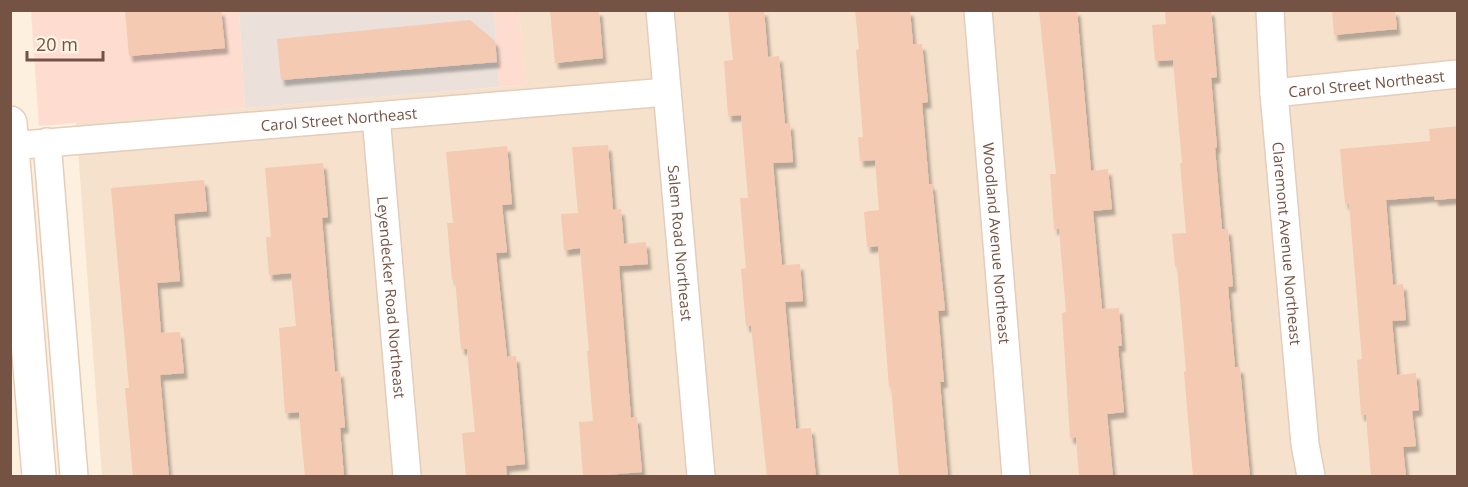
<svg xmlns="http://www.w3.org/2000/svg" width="1468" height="487" font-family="'Open Sans',sans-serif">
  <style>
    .residential { fill: #f6e1cc }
    .commercial { fill: #ffdcd0 }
    .industrial { fill: #ebe1da }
    .building { fill: #f5cab3; filter: url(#shadow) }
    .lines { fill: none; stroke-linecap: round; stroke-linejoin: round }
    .street-casing { stroke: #e4cdbc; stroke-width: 30 }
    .secondary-casing { stroke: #eacdb9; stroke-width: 36 }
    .street { stroke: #fff; stroke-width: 27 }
    .secondary { stroke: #fff; stroke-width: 33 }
    .labels { text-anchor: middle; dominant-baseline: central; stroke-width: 4.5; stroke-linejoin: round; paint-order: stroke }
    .street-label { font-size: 15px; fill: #755344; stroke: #fff4e5 }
  </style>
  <defs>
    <filter id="shadow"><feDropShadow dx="3.5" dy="6" stdDeviation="1.5" flood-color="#0004"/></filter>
  </defs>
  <rect width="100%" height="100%" fill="#fef0de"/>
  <polygon class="residential" points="519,11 1457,11 1457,476 102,476 76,122 526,85"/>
  <g class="commercial">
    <polygon points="31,11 239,11 245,108 39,126"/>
    <polygon points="494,11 519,11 526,85 499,87"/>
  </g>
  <polygon class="industrial" points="239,11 494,11 499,87 245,108"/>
  <g class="building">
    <polygon points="125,10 221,10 225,48 129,56"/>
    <polygon points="550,10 599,10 603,58 555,63"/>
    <polygon points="728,10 764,10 768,57 779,56 785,124 790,123 793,162 773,163 782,265 800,264 803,301 785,302 796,429 811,428 816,477 767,477 751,326 746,326 741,269 746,268 740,198 748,198 741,115 728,116 724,61 733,60"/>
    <polygon points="855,10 910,10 913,44 922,44 928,102 922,103 929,184 932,184 945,310 938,311 944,382 940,382 948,477 899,477 891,387 889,387 878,246 867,247 864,212 879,210 875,160 860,161 858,137 863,137 856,50 859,49"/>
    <polygon points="1039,10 1077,10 1091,171 1108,169 1112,209 1093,211 1102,309 1119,308 1122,346 1118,346 1124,412 1107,414 1113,477 1079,477 1076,437 1070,438 1062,313 1066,312 1059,229 1054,229 1050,174 1056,174"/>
    <polygon points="1165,10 1211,10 1217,77 1211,78 1217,147 1215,148 1222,229 1228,229 1233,286 1228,287 1235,367 1240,367 1250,477 1193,477 1184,372 1186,371 1177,266 1175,266 1172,234 1186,233 1180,163 1182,163 1173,60 1155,61 1152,25 1166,24"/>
    <polygon points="1332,10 1395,10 1397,29 1334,35"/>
    <polygon points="470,20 495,41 497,62 281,80 277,39"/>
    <polygon points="1458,126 1458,198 1435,200 1434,196 1386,200 1393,285 1403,284 1406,320 1392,321 1397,375 1416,373 1419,410 1412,411 1416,446 1403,447 1406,477 1371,477 1366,415 1361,415 1357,360 1362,359 1349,203 1345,204 1340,149 1430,141 1429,129"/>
    <polygon points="608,145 613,210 621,209 624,244 646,242 648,264 619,266 631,418 637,417 642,472 583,477 579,422 593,421 587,351 589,351 580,248 564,250 561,214 578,213 572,147"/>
    <polygon points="507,146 512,204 502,205 507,252 496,253 507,357 516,356 525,464 506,466 507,477 466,477 462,433 475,432 467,349 461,349 455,279 452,280 447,223 453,223 446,152"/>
    <polygon points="323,163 328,217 322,218 335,372 340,371 345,427 340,428 344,477 305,477 299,412 285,413 279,328 296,326 291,273 269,275 266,237 271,237 265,168"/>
    <polygon points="204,180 207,211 174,214 180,281 157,283 161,333 180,332 184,373 160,375 169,477 133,477 125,388 129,388 111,188"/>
  </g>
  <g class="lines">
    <g class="street-casing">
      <g id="street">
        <path id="s1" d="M 660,10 L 701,476"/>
        <path id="s2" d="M 978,10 L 1016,476"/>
        <path id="s3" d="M 1270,10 L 1274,93 L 1305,444 L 1311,476"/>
        <path id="s4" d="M 1274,93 L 1458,74"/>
        <path id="s5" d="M 376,116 L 407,476"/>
        <polyline points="47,142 74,476"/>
        <path id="s6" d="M 10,146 L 667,92"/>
      </g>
    </g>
    <g class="secondary-casing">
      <polyline id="secondary" points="10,123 39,476"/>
    </g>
    <use href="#street" class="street"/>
    <use href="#secondary" class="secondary"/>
  </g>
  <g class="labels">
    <g class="street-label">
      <text stroke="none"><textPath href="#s4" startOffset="93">Carol Street Northeast</textPath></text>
      <text stroke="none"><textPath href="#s6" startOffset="330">Carol Street Northeast</textPath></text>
      <text stroke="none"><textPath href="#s1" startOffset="234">Salem Road Northeast</textPath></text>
      <text stroke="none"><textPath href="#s2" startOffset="234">Woodland Avenue Northeast</textPath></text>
      <text stroke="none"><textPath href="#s3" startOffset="234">Claremont Avenue Northeast</textPath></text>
      <text stroke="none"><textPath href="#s5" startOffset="182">Leyendecker Road Northeast</textPath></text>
    </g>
  </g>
  <rect width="1468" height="487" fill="none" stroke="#755344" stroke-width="24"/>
  <path d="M27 51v9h76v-9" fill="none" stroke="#755344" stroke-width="3"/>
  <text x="36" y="51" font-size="18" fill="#755344" stroke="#fff4e5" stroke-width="4.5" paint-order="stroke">20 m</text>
</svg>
